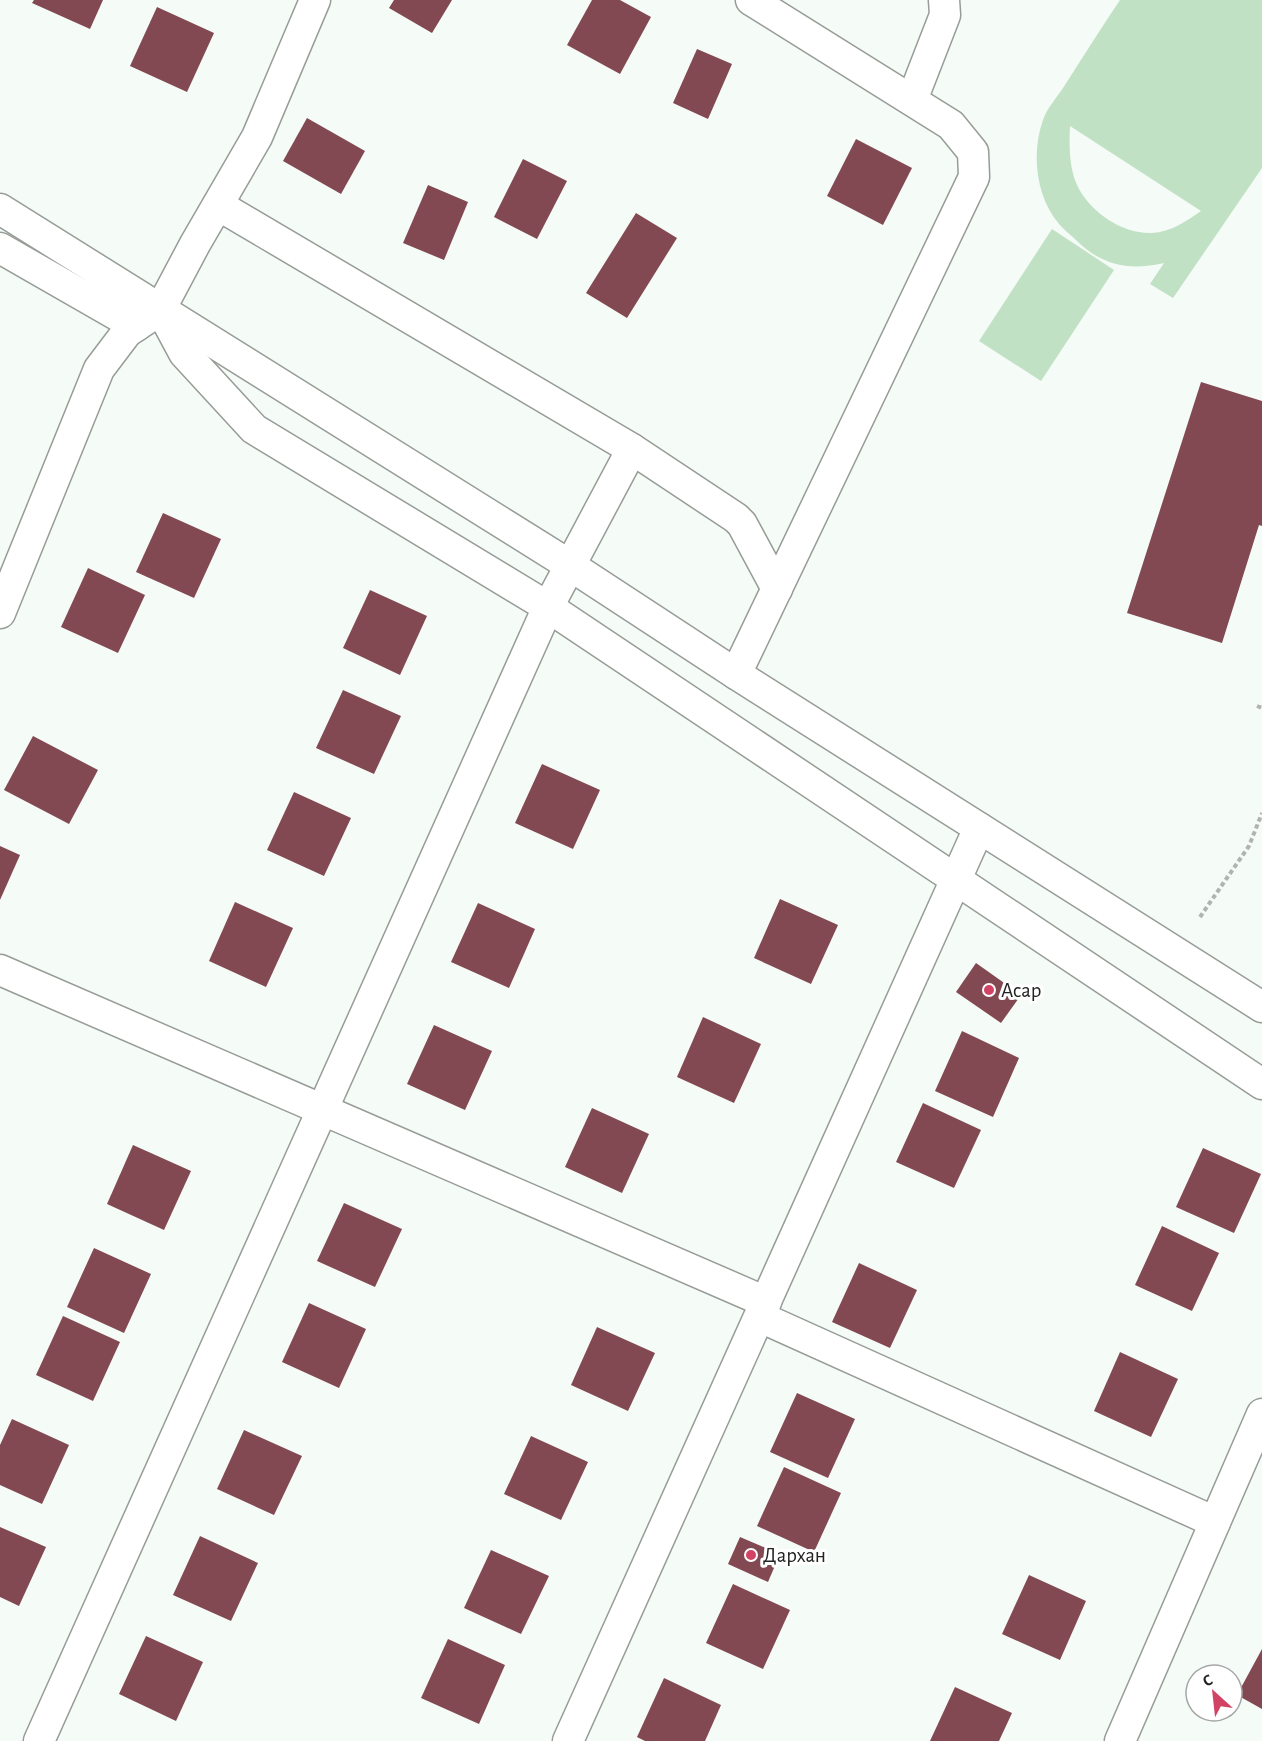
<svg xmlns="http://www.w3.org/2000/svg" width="1262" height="1741" font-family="'Alegreya Sans',sans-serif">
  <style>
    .pitch { fill: #c1e1c5; fill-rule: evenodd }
    .building { fill: #834953 }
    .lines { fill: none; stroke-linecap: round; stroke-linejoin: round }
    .minor-casing { stroke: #979c97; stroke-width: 33 }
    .path { stroke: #afb4b0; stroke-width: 4; stroke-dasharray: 4.5 3; stroke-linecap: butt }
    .minor { stroke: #fff; stroke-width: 30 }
    .poi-dot { fill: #d14264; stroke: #fff; stroke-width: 2 }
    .labels { text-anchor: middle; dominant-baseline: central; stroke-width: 6; stroke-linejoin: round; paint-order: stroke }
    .poi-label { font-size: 21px; fill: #222422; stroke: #fff; text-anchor: start }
  </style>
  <rect width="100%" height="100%" fill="#f5fbf6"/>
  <g class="pitch">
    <path d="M 1120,0 L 1262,0 L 1262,168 L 1173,298 L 1150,284 L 1164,263 C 1130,271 1102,266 1076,240 C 1071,235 1064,230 1059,224 C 1036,197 1031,154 1043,120 C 1047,108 1058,96 1065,85 C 1083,57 1101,28 1120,0 ZM 1070,126 L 1201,211 C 1188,220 1175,229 1160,232 C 1129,238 1094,216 1079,189 C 1069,170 1069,147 1070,126 Z"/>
    <polygon points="1052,229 1114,270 1041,381 979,341"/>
  </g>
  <g class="building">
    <polygon points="34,0 103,0 90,29 32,3"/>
    <polygon points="394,0 452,0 432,33 389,8"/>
    <polygon points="592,0 620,0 651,17 620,74 567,45"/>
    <polygon points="157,7 214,33 187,92 130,66"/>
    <polygon points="697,49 732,64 708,119 673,103"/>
    <polygon points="307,118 365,151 341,194 283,161"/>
    <polygon points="856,139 912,168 883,225 827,196"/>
    <polygon points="523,159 567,181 537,239 494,217"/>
    <polygon points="428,185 468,202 444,260 403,243"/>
    <polygon points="636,213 677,238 627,318 586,293"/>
    <polygon points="1201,382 1262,401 1262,526 1259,525 1222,643 1127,613"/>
    <polygon points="163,513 221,539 194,598 136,572"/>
    <polygon points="88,568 145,595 118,653 61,627"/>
    <polygon points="370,590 427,616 400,675 343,648"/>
    <polygon points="343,690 401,716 374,774 316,748"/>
    <polygon points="33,736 98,770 69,824 4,790"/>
    <polygon points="542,764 600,790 573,849 515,823"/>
    <polygon points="294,792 351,818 324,876 267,850"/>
    <polygon points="0,846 20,855 0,900"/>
    <polygon points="780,899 838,925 811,984 754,958"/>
    <polygon points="235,902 293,928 266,987 209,961"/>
    <polygon points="478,903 535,929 509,988 451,962"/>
    <polygon points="976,963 1021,995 1001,1023 956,992"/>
    <polygon points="703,1017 761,1044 734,1103 677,1077"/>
    <polygon points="434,1025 492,1051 465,1110 407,1084"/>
    <polygon points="962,1031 1019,1058 993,1117 935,1091"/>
    <polygon points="923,1103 981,1130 954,1188 896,1162"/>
    <polygon points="592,1108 649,1134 622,1193 565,1167"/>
    <polygon points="133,1145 191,1171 164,1230 107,1204"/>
    <polygon points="1203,1148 1261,1174 1234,1233 1176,1207"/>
    <polygon points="344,1203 402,1229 375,1287 317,1261"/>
    <polygon points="1162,1226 1219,1253 1192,1311 1135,1285"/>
    <polygon points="94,1248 151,1274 124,1333 67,1307"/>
    <polygon points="859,1263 917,1290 890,1348 832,1322"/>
    <polygon points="309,1303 366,1329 339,1388 282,1362"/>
    <polygon points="63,1316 120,1342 93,1401 36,1375"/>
    <polygon points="597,1327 655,1353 628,1411 571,1385"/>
    <polygon points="1120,1352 1178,1379 1151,1437 1094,1411"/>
    <polygon points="797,1393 855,1419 828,1478 770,1452"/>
    <polygon points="12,1419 69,1445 42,1504 0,1485 0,1445"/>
    <polygon points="244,1430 302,1456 274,1515 217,1489"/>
    <polygon points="531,1436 588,1462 561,1520 504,1494"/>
    <polygon points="784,1467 841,1493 814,1552 757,1526"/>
    <polygon points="0,1527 46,1547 19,1606 0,1597"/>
    <polygon points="200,1536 258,1563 231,1621 173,1595"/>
    <polygon points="740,1537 780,1554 768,1582 728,1564"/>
    <polygon points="491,1550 549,1576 521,1634 464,1608"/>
    <polygon points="1029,1575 1086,1601 1060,1660 1002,1634"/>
    <polygon points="733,1584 790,1610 763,1669 706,1643"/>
    <polygon points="146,1636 203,1662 176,1721 119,1694"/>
    <polygon points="448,1639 505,1665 479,1724 421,1698"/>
    <polygon points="1262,1649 1262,1709 1237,1695"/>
    <polygon points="664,1678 721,1705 705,1741 645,1741 637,1737"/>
    <polygon points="955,1687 1012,1713 999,1741 930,1741"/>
  </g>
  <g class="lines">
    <g class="minor-casing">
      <g id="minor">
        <polyline points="912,100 945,15 944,0"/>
        <polyline points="218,205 632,449 736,518 742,524 777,589"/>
        <polyline points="0,209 571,566 736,674 1262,1007"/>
        <polyline points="0,248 136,326"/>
        <polyline points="162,312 184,353 254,429 548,607 1262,1084"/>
        <polyline points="0,613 99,369 127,332 160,310 195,244 257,137 315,0"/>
        <polyline points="736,674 974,177 973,152 951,125 751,0"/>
        <polyline points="0,970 766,1302"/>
        <polyline points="760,1317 1215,1522"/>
        <polyline points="39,1741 548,607 632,449"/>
        <polyline points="568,1741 979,828"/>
        <polyline points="1120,1741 1262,1414"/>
      </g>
    </g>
    <g class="path">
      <polyline points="1257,706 1262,708"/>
      <polyline points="1200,917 1249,846 1262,813"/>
    </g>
    <use href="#minor" class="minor"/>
  </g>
  <g class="poi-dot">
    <circle cx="989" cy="990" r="6"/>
    <circle cx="751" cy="1555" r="6"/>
  </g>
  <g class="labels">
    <g class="poi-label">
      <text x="1001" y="990">Асар</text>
      <text x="763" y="1555">Дархан</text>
    </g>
  </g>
  <g transform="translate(1214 1693) rotate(333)"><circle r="28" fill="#ffffff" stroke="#a7a7a7" stroke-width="1.5"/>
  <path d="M0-4.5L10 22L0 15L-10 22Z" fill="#d14264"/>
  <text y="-9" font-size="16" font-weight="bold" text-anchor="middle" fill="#222422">С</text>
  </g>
</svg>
